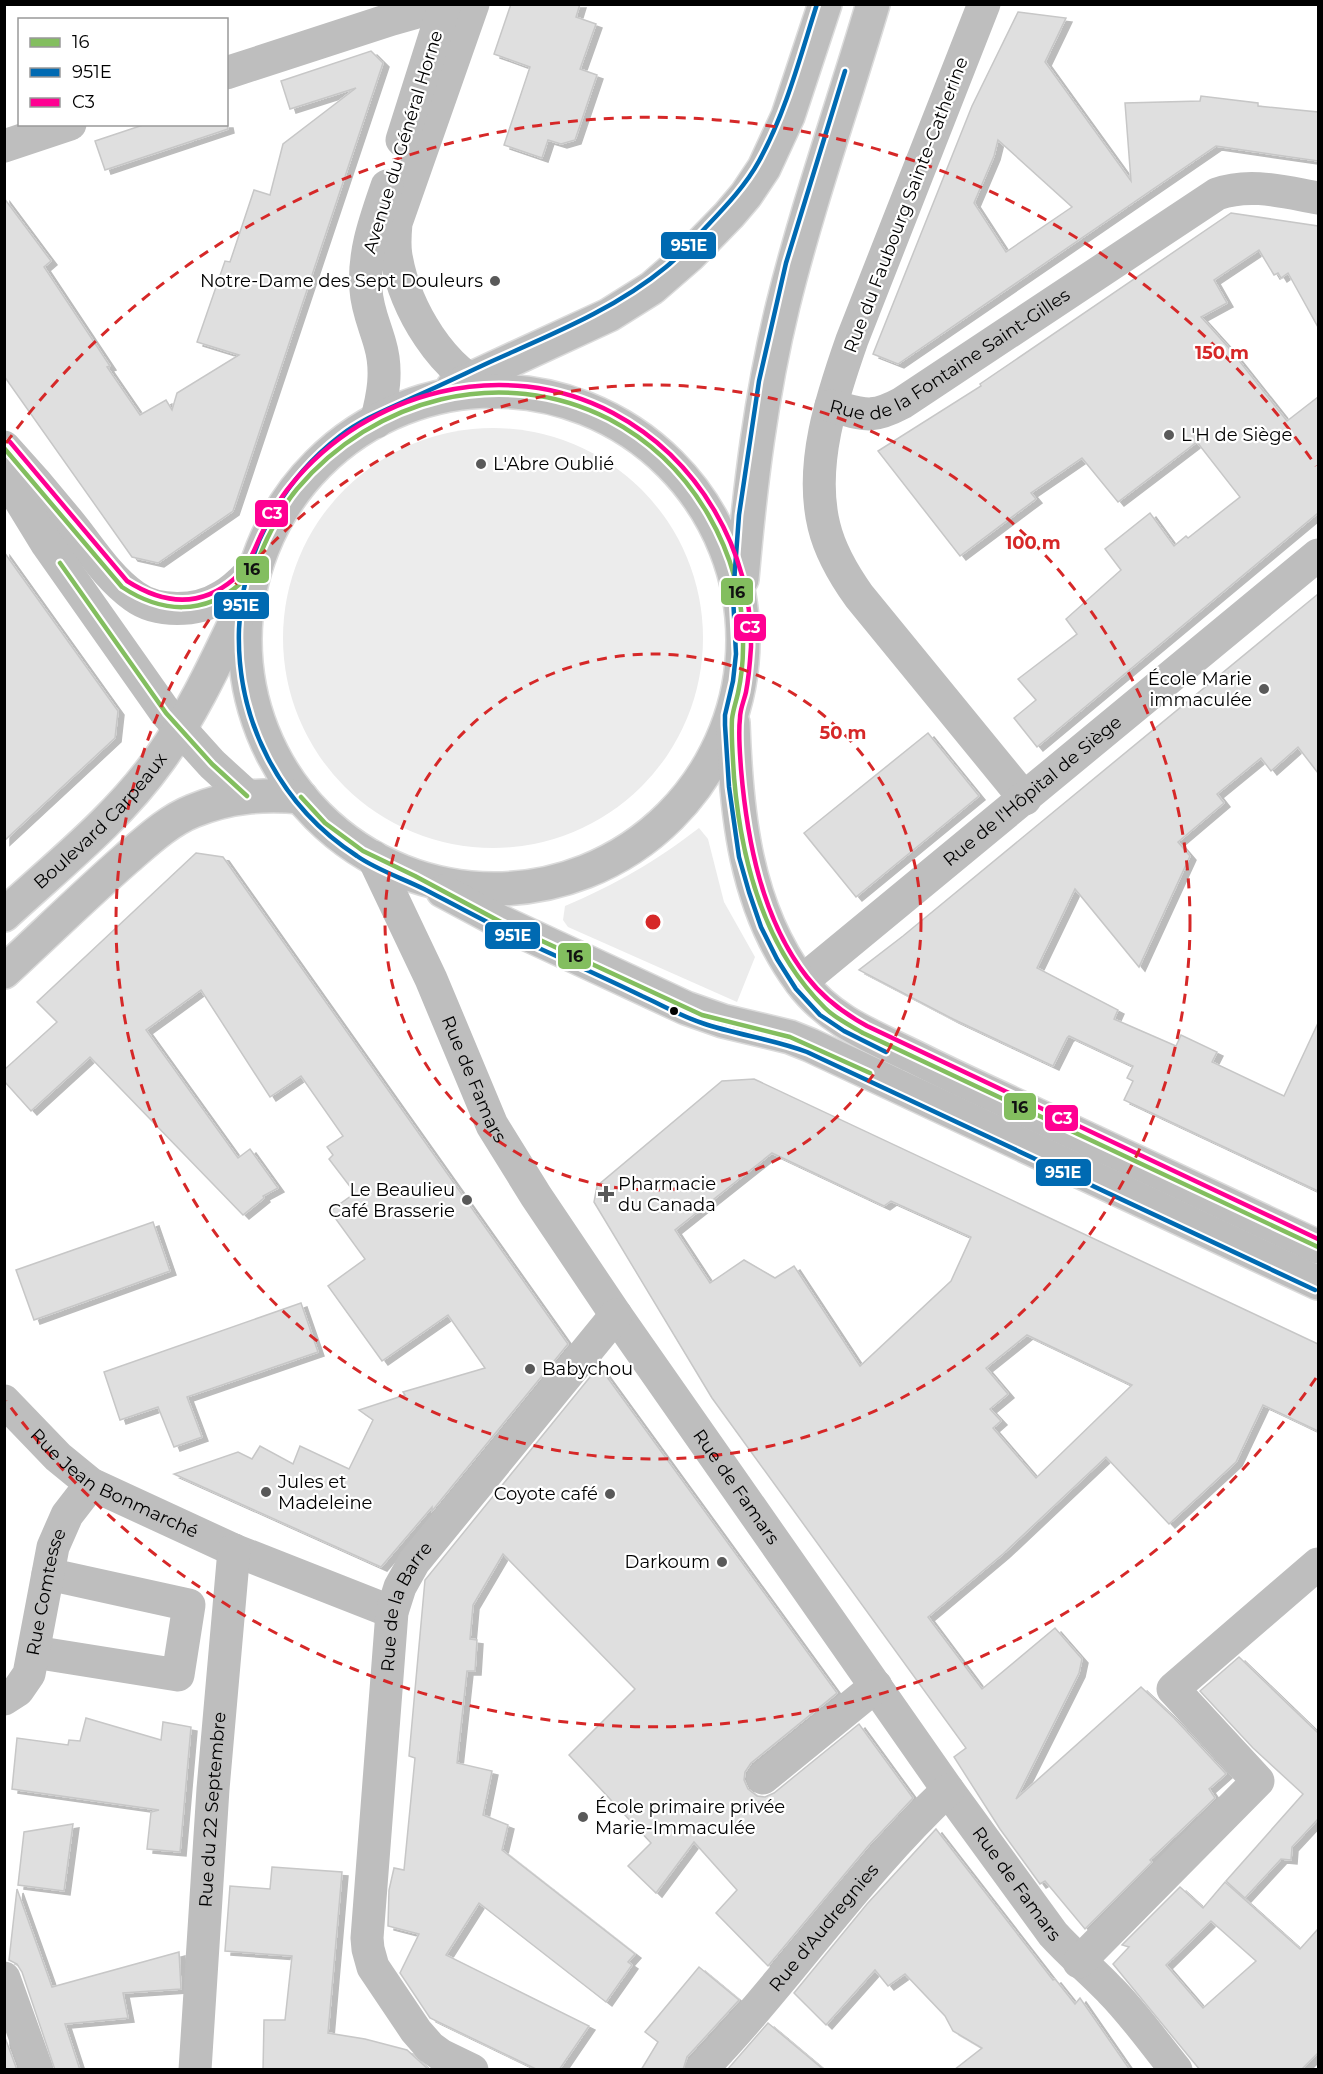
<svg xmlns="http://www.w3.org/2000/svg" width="1323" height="2074" font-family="Montserrat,sans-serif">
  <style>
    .green { fill: #ececec }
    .building { fill: #dfdfdf; stroke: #c7c7c7; stroke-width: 1.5; fill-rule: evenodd; filter: url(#shadow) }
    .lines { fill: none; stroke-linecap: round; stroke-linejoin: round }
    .major-casing { stroke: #dbdbdb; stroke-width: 36 }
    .minor { stroke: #bebebe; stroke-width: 33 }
    .major { stroke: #bebebe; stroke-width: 33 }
    .bus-1-casing { stroke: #fff; stroke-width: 9 }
    .bus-2-casing { stroke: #fff; stroke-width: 9 }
    .bus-3-casing { stroke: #fff; stroke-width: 9 }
    .bus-1 { stroke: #83be5f; stroke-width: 4.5 }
    .bus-2 { stroke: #006ab2; stroke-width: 4.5 }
    .bus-3 { stroke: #ff0092; stroke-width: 4.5 }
    .ring { fill: none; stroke: #d62828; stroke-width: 3; stroke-dasharray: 10 8 }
    .poi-dot { fill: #595959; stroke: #fff; stroke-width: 2 }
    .bus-dot { fill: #000; stroke: #fff; stroke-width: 2 }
    .labels { text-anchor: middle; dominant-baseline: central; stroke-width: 4.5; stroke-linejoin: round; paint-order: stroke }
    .street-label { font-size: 18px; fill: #000; stroke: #fff }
    .poi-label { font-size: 18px; fill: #000; stroke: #fff; text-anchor: start }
    .centre { fill: #d62828; stroke: #fff; stroke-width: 3 }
    .ring-label { font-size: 18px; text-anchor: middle; font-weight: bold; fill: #d62828; stroke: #fff; stroke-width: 4.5; stroke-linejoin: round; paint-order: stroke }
    .line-badge { stroke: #fff; stroke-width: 2 }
    .badge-label { font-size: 16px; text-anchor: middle; font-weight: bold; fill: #fff }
    .pale-badge-label { font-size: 16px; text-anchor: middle; font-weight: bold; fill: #111 }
  </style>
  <defs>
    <filter id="shadow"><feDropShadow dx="6" dy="4" stdDeviation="0" flood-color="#0004"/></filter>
  </defs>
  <rect width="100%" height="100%" fill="#fff"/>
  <g class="green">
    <circle cx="493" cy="638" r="210"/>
    <path d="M 699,828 L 708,839 L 724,902 L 755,957 L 737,1002 L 568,927 L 563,920 L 565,906 C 615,885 656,861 699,828 Z"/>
  </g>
  <g class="building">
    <polygon points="511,4 580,4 576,17 596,24 580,69 597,75 575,140 561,144 548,140 542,158 504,145 530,67 494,54"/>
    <path d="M 1018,12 L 1066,18 L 1045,62 L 1131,181 L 1125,103 L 1200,101 L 1201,96 L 1258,103 L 1258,106 L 1318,112 L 1318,161 L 1216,146 L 898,364 L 873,354 L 972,106 ZM 998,140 L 1072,207 L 1006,252 L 974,203 L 994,156 Z"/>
    <polygon points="371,51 383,63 233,511 158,563 132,557 4,376 4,198 51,261 44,267 110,366 107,367 140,415 166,400 172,410 177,393 239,355 197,342 225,261 230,262 254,190 270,195 283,144 356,88 290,109 281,81"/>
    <polygon points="146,124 227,124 228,129 105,170 95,141"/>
    <polygon points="1231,213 1318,226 1318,327 1288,273 1281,278 1278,273 1274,275 1259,250 1214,280 1227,303 1201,317 1229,348 1287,421 1318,397 1318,513 1037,747 1014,718 1036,700 1018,679 1077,634 1066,619 1121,570 1105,549 1150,513 1174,546 1186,536 1188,538 1240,497 1197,442 1118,502 1082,458 1031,493 1036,499 960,556 878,451 981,386 980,384"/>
    <polygon points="4,552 118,711 115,738 4,841"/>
    <polygon points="1318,594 1318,773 1298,747 1271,771 1261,758 1217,794 1224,803 1178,842 1190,856 1139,967 1075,889 1037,968 1118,1010 1114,1019 1176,1046 1181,1035 1217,1052 1212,1062 1284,1096 1318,1023 1318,1191 1124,1100 1133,1081 1127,1078 1133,1066 1069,1036 1067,1038 1053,1066 953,1019 859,970 903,936"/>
    <polygon points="928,733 979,796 856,897 804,833"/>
    <polygon points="196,853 223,857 568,1344 432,1511 432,1507 381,1567 174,1474 238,1452 252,1459 260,1446 293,1464 300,1446 349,1469 373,1420 359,1410 405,1395 403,1392 485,1368 448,1315 382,1361 328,1286 365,1259 330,1211 355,1193 329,1159 333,1155 327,1147 343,1136 301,1076 270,1097 201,990 146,1030 238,1158 250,1149 278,1188 263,1196 264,1198 243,1215 90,1057 31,1111 4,1081 4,1070 57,1022 37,1002"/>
    <path d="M 754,1079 L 1318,1344 L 1318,1431 L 1263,1405 L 1236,1462 L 1169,1524 L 1106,1457 L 1003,1554 L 928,1617 L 982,1689 L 1055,1628 L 1082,1659 L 1079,1673 L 1016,1799 L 1141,1687 L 1174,1718 L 1226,1774 L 1209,1789 L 1215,1798 L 1150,1860 L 1152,1862 L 1085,1929 L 1045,1881 L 1040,1884 L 1000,1829 L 954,1757 L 966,1748 L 712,1398 L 594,1202 L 597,1186 L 722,1081 ZM 772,1153 L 884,1206 L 891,1201 L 971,1237 L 951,1281 L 860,1366 L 794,1266 L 775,1278 L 744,1260 L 710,1283 L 675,1230 ZM 1027,1335 L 1132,1385 L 1036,1478 L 993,1428 L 1001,1421 L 990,1409 L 1008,1394 L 986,1368 Z"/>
    <polygon points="153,1222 170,1271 34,1320 16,1270"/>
    <polygon points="301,1303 318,1352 187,1397 202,1437 174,1447 158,1407 120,1420 104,1372"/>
    <polygon points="599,1366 837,1693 751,1763 745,1772 744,1780 748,1789 757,1796 765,1797 774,1793 859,1724 913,1798 869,1845 768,1966 716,1913 737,1890 694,1842 656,1893 628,1866 651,1843 569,1755 635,1689 503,1554 473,1605 470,1639 477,1640 475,1671 467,1671 457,1763 492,1771 483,1815 508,1825 502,1850 635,1954 628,1962 632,1965 606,2002 479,1903 446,1955 589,2026 559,2070 538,2070 430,2018 400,1973 419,1934 388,1926 389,1890 394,1868 404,1870 415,1758 409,1756 425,1580"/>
    <polygon points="1239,1657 1318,1733 1318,1819 1292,1847 1291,1860 1281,1859 1245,1898 1226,1881 1303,1794 1253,1748 1200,1691"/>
    <polygon points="86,1718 161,1740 163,1722 191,1727 180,1852 147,1849 151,1812 159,1810 12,1789 17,1738 68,1745 69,1740 80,1741"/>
    <polygon points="73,1824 64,1891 18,1885 24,1832"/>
    <polygon points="936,1829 1053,1980 1055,1979 1075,2004 1080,1998 1130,2070 954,2070 982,2048 953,2031 945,2016 905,1974 888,1986 875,1970 826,2025 794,1993 867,1904"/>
    <polygon points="272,1867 342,1872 328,2033 365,2039 407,2050 429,2070 263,2070 264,2020 285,2020 292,1956 225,1951 230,1886 270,1889"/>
    <path d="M 1225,1882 L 1300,1949 L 1318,1929 L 1318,2053 L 1301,2070 L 1200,2070 L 1113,1964 L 1129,1947 L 1122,1945 L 1180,1887 L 1203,1908 ZM 1211,1921 L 1256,1961 L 1203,2008 L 1166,1965 Z"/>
    <polygon points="17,1889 52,1987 179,1952 181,1989 123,1993 128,2018 65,2024 80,2070 55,2070 22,1972 17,1964 9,1960"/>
    <polygon points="699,1967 739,2000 687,2057 683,2070 641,2070 658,2042 645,2032"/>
    <polygon points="768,2023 824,2070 727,2070"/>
    <polygon points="4,2035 17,2070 4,2070"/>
  </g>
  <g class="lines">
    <g class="major-casing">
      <g id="major">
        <polyline points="453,387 609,315 652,288 690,255 729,215 746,195 764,168 788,116 825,4"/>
        <circle cx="494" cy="640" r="249"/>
        <path d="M 742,579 C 750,487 761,395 783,305 C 808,204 843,105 873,4"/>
        <path d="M 733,723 C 736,813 745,907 801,982 C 829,1020 871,1036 912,1056 C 946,1073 980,1089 1015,1105 C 1116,1152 1217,1199 1318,1247"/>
        <polyline points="443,891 501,922 686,1008 723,1021 790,1037 810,1045 1318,1283"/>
        <path id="s9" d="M 4,915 C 57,866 117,819 159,760 C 193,713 217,660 242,608"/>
        <path d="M 4,972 C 45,934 85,895 126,859 C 147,841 168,821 193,811 C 229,796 263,794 301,797"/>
      </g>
    </g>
    <g class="minor">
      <path d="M 473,4 L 396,223 C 395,234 394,245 396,256 C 405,308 442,373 494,392"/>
      <path d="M 984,4 L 852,340 C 832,397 809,465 824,526 C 830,551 844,575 859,596 L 1025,799"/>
      <polyline points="226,73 392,19 445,4"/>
      <polyline points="402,140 445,4"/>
      <polyline points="4,146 70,124"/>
      <path id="s1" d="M 831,406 C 864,414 870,420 902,403 L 1217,194 C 1250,182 1284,192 1318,198"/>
      <path d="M 376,422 C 383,396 388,371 380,344 C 375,326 367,309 366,290 C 363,253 375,221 387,186"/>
      <path d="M 4,447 C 29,474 53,502 76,531 C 93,553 110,579 134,596 C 157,613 197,612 221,597 C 235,590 245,578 256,567"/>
      <polyline points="4,474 47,544 166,713 212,764 247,796"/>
      <path id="s2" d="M 373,857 L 431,979 L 492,1125 L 536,1196 L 616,1315 L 948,1790 L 1053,1934 C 1071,1954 1091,1970 1110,1990 C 1134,2014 1154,2043 1176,2070"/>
      <path id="s3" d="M 801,982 L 1318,555"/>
      <path id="s4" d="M 4,1401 L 58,1457 L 91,1484 L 234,1550 L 392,1612"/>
      <polyline points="34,1652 178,1675 189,1605 48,1574"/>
      <path id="s5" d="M 4,1699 L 18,1690 L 29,1674 L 53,1547 L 67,1515 L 91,1484"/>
      <polyline points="763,1778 876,1686"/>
      <polyline points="1079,1962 1258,1781 1173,1689 1318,1564"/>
      <polyline points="4,1978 37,2070"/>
      <path id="s6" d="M 195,2070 L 213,1789 L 234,1550"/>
      <path id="s7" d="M 472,2070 L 441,2055 L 430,2047 L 416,2031 L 373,1967 L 368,1949 L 367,1938 L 392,1612 L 400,1587 L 414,1562 L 616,1315"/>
      <path id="s8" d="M 701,2070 C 788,1980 857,1875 948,1790"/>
    </g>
    <use href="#major" class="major"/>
    <g class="bus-1-casing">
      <g id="bus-1">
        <path d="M 4,448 L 122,587 C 161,613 204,616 241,583 C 255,570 259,556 267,539 C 276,521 285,503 297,489 C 374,398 501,364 609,419 C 693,463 745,554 743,648 C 743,663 741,679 738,693 C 736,702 733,710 732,719 C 731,738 733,758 734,777 C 741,860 764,948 825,1008 C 836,1019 850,1025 863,1033 L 1318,1247"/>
        <polyline points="60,563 166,713 212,764 247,796"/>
        <polyline points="301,797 325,823 363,851 415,876 501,922 702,1015 790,1037 870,1073"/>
      </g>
    </g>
    <g class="bus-2-casing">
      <g id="bus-2">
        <path d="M 817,4 C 800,57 786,112 759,161 C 746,185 726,206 707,226 C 694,240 681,255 666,267 C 614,310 550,335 490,362 C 464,374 439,386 414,397 C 388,409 362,419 340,436 C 280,482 242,554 239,629 C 236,721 280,806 357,856 C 377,870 402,878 424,889 C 464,910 503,931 543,950 C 576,965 609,980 642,996 C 662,1005 681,1016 702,1023 C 737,1035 773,1039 807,1052 L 1315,1290"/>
        <polyline points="845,71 786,263 759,381 739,515 733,596 736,654 733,681 725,715 725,725 729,787 739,857 749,892 761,927 777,959 796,989 820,1015 844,1031 886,1052"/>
      </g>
    </g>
    <g class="bus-3-casing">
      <path id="bus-3" d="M 10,442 L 127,581 C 163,604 200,608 234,579 C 249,566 253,552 261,535 C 269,518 278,500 291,485 C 368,391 503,355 613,413 C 699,459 752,550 751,647 C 750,662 749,677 746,692 C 744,701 740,709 740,718 C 738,734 740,753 741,769 C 747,840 762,920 807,977 C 824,999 843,1013 867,1026 L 1318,1239"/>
    </g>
    <use href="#bus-1" class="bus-1"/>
    <use href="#bus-2" class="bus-2"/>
    <use href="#bus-3" class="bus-3"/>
  </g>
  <g class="ring">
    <circle cx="653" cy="922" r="268"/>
    <circle cx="653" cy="922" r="537"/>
    <path d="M1316 1378A805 805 0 0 1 6 1401M6 443A805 805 0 0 1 1316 466"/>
  </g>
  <g class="poi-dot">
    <circle cx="495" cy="281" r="6"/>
    <circle cx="1169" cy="435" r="6"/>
    <circle cx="481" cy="464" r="6"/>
    <circle cx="1264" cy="689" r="6"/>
    <path d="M603 1185h6v6h6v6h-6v6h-6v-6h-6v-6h6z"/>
    <circle cx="467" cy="1200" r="6"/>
    <circle cx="530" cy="1369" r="6"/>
    <circle cx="266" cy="1492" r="6"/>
    <circle cx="610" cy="1494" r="6"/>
    <circle cx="722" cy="1562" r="6"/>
    <circle cx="583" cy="1817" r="6"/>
  </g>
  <circle class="bus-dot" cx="674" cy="1011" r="5"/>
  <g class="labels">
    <g class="street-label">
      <text transform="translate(403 142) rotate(-73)">Avenue du Général Horne</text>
      <text transform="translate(906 205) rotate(-69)">Rue du Faubourg Sainte-Catherine</text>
      <text stroke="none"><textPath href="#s1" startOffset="136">Rue de la Fontaine Saint-Gilles</textPath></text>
      <text stroke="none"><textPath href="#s3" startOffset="300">Rue de l'Hôpital de Siège</textPath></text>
      <text stroke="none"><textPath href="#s9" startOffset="135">Boulevard Carpeaux</textPath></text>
      <text stroke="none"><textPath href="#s2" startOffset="244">Rue de Famars</textPath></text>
      <text stroke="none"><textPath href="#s4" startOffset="140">Rue Jean Bonmarché</textPath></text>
      <text stroke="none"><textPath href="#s2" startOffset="730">Rue de Famars</textPath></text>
      <text stroke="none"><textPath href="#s5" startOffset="120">Rue Comtesse</textPath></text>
      <text stroke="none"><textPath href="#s7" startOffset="512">Rue de la Barre</textPath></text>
      <text stroke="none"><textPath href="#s6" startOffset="261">Rue du 22 Septembre</textPath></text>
      <text stroke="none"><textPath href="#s2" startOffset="1216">Rue de Famars</textPath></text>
      <text stroke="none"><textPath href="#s8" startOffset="188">Rue d'Audregnies</textPath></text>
    </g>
    <g class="poi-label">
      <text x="483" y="281" text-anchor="end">Notre-Dame des Sept Douleurs</text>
      <text x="1181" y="435">L'H de Siège</text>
      <text x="493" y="464">L'Abre Oublié</text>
      <text x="1252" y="679" text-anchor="end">École Marie<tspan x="1252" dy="21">immaculée</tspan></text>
      <text x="618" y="1184">Pharmacie<tspan x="618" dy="21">du Canada</tspan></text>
      <text x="455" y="1190" text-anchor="end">Le Beaulieu<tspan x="455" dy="21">Café Brasserie</tspan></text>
      <text x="542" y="1369">Babychou</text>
      <text x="278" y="1482">Jules et<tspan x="278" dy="21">Madeleine</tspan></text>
      <text x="598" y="1494" text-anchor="end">Coyote café</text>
      <text x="710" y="1562" text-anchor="end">Darkoum</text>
      <text x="595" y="1807">École primaire privée<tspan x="595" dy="21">Marie-Immaculée</tspan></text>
    </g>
  </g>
  <circle cx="653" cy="922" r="9" class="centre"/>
  <g class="ring-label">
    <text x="1222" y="359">150 m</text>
    <text x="1033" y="549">100 m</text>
    <text x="843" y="739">50 m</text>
  </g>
  <g class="line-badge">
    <rect x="660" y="231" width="57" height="29" rx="6" fill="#006ab2"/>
    <rect x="254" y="499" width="35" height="29" rx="6" fill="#ff0092"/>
    <rect x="235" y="555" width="35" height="29" rx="6" fill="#83be5f"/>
    <rect x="720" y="577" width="34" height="29" rx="6" fill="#83be5f"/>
    <rect x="213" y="591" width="57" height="29" rx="6" fill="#006ab2"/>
    <rect x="733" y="613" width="34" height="29" rx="6" fill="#ff0092"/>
    <rect x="484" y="921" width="57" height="29" rx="6" fill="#006ab2"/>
    <rect x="557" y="942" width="35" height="28" rx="6" fill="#83be5f"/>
    <rect x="1003" y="1092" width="34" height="29" rx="6" fill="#83be5f"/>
    <rect x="1044" y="1104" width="35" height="28" rx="6" fill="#ff0092"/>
    <rect x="1035" y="1158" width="57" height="29" rx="6" fill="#006ab2"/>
  </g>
  <g class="badge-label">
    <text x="689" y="251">951E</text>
    <text x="272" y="519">C3</text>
    <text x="241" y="611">951E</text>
    <text x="750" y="633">C3</text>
    <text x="513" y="941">951E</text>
    <text x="1062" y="1124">C3</text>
    <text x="1063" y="1178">951E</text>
  </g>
  <g class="pale-badge-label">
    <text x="252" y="575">16</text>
    <text x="737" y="598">16</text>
    <text x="575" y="962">16</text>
    <text x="1020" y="1113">16</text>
  </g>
  <rect width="1323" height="2074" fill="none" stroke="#000000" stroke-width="12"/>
  <rect x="18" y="18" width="210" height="108" fill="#ffffff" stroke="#999999" stroke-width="1.5"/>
  <rect x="30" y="38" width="30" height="9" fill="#83be5f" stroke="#999999" stroke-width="1.5"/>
  <text x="72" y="48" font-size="18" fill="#000000">16</text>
  <rect x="30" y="68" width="30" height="9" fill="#006ab2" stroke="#999999" stroke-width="1.5"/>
  <text x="72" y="78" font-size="18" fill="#000000">951E</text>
  <rect x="30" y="98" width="30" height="9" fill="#ff0092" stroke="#999999" stroke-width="1.5"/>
  <text x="72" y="108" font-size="18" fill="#000000">C3</text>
</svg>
